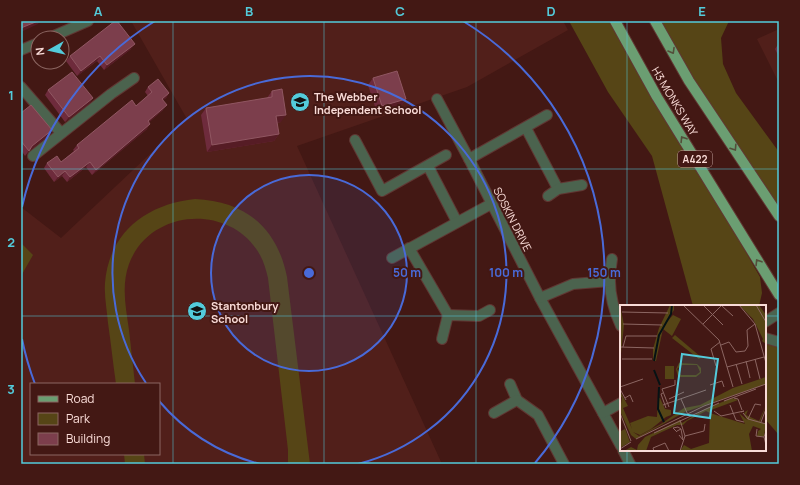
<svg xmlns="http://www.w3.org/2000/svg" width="800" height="485" font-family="Manrope,sans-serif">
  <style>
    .built { fill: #511f1a; fill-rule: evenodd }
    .green { fill: #564516 }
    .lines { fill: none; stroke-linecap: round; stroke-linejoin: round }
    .minor-casing { stroke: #603733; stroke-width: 12 }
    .major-casing { stroke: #603733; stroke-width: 12 }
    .minor { stroke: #4b634e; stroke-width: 10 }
    .major { stroke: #6b9e72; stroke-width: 10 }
    .wall { fill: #6e2b3c }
    .shaded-wall { fill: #561c25 }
    .building { fill: #7c3e4c; stroke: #905762 }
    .oneway { stroke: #534e3a }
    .grid { fill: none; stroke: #53cbdb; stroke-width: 1; stroke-opacity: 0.55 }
    .ring { fill: none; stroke: #496ad8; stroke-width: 2 }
    .labels { text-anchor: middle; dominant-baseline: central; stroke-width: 4; stroke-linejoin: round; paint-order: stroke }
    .shield { fill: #431814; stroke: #c2a09c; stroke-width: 1 }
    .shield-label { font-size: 10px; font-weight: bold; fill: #f9dbd7 }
    .poi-label { font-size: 11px; font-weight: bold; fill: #f9dbd7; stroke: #431814; text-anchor: start }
    .street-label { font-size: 11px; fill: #f9dbd7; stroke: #431814 }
    .inset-river { fill: none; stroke: #051214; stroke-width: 2 }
    .inset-road { fill: none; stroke: #8c6662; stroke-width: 1 }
    .view { fill: #53cbdb; fill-opacity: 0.15; stroke: #53cbdb; stroke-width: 2 }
    .inset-edge { fill: none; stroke: #f9dbd7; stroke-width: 2 }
    .centre { fill: #496ad8; stroke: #431814; stroke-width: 2 }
    .ring-label { font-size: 12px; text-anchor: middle; font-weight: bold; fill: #496ad8; stroke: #431814; stroke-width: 4; stroke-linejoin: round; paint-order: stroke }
    .neatline { fill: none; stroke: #53cbdb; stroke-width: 1.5 }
    .grid-label { font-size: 13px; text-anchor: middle; font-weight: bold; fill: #53cbdb }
  </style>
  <rect width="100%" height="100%" fill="#431814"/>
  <g class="built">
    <path d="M 131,21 L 563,21 L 568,30 L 467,87 L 297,146 L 442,464 L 21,464 L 21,207 L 61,238 L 187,119 ZM 31,384 L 159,384 L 159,454 L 31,454 Z"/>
    <polygon points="779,29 779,83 757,39"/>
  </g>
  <g class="green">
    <polygon points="569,21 615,21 760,277 762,293 759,306 693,306 652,156 608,92"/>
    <polygon points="655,21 729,21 721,38 723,64 736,93 779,152 779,216"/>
    <path d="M 195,199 C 245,201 277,227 287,277 L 310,464 L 288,464 L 288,450 L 268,278 C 266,270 264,262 260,255 C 231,203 150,208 129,264 C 121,286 126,308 129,330 C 131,348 133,366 135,384 L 116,384 C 113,364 111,343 108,323 C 107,310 104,296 105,283 C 109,232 147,204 195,199 Z"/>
    <polygon points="21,243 33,255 21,276"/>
    <polygon points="765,338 779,342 779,435 765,419"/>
    <polygon points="124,454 144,454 145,464 125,464"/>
  </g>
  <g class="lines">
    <g class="minor-casing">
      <g id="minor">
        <polyline points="49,38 88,21"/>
        <polyline points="21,50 38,43"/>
        <polyline points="21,87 61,133"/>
        <polyline points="437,99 469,159 540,298 621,446"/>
        <polyline points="526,128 558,189"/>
        <polyline points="355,140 382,191 446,155"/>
        <polyline points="33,156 111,94 134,78"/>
        <polyline points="469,159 547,115"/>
        <polyline points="428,166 457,222"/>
        <polyline points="548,196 558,189 582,185"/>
        <polyline points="409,248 448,315"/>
        <polyline points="392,258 491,204"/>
        <path d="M 612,259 C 611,266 610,274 610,281 C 610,296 615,313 621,326"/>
        <polyline points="540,298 573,284 610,281"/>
        <polyline points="765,322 779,313"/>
        <polyline points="765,338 779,342"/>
        <polyline points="442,339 448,315 479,316 490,310"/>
        <polyline points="510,384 517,400 538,415 564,464"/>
        <polyline points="494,413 517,400"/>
        <polyline points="603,413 621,403"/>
        <polyline points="623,450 630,464"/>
      </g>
    </g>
    <g class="major-casing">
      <g id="major">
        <polyline points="615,21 657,97 779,295"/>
        <polyline points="655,21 689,81 779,216"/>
      </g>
    </g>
    <use href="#minor" class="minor"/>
    <use href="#major" class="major"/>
  </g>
  <g class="wall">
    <polygon points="779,43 779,57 775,49"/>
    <polygon points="131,49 104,70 97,61 77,76 66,61 70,56"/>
    <polygon points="373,78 406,99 401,106 377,113 368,85"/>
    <polygon points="148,87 169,93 166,98 163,100 163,110 149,122 147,129 92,175 86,167 67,182 62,176 54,182 44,168 47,163 61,162 74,151 73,150 77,145 136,106 148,96 145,92"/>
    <polygon points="48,90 90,103 65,122 45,95"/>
    <polygon points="272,91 281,122 277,123 279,134 274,141 207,152 201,115 206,108 267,98"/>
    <polygon points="21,113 49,135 29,151 25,156 21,150"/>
  </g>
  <g class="shaded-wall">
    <polygon points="38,21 40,21 38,24 21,32 21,28"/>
    <polygon points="135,44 131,49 104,70 107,65"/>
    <polygon points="100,56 97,61 77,76 81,71"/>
    <polygon points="169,93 166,98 158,104 162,99"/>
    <polygon points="93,98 90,103 65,122 69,117"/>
    <polygon points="406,99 401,106 377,113 382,106"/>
    <polygon points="167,105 163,110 145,126 148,121"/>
    <polygon points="286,115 281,122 271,124 276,116"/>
    <polygon points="150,124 147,129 92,175 96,170"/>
    <polygon points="52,130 49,135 29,151 25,156 32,146"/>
    <polygon points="279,134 274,141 207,152 212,145"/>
    <polygon points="90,162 86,167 67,182 70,177"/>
    <polygon points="65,171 62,176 54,182 58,177"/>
  </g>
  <g class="building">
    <polygon points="21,21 38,21 21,28"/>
    <polygon points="115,21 117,21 135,44 107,65 100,56 81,71 70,56"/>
    <polygon points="397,71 406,99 382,106 373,78"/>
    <polygon points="72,72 93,98 69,117 48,90"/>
    <polygon points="158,79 169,93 162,99 167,105 148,121 150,124 96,170 90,162 70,177 65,171 58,177 47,163 57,156 61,162 79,148 77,145 132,100 136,106 152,92 148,87"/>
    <polygon points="282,89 286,115 276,116 279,134 212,145 206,108 272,97 272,91"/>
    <polygon points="31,105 52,130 32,146 29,151 21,141 21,113"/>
  </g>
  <defs><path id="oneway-chevron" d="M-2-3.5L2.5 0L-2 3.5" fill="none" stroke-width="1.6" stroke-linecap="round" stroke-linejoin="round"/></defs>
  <g class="oneway">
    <use href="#oneway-chevron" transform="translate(672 51) rotate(60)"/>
    <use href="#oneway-chevron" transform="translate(683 139) rotate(-122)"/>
    <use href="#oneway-chevron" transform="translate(734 148) rotate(57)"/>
    <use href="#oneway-chevron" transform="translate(758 262) rotate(-122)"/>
  </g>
  <path class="grid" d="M 173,21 L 173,464M 324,21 L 324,464M 476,21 L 476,464M 627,21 L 627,306M 21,169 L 779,169M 21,316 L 621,316M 765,316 L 779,316M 627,450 L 627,464"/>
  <circle cx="309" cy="273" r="98" fill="#496ad8" fill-opacity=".12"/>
  <g class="ring">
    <circle cx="309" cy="273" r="98"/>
    <path d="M260 464A197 197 0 0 1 159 401M146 383A197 197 0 1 1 358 464"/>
    <path d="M35 384A295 295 0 0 1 22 339M22 207A295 295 0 0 1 155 21M463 21A295 295 0 0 1 535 463"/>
  </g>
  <defs>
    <g id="school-disc" transform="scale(1)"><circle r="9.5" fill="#53cbdb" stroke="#431814"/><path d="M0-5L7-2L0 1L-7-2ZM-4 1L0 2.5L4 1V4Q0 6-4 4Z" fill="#111"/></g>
  </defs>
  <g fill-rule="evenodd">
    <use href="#school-disc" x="300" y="102"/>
    <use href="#school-disc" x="197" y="311"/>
  </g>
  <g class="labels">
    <rect class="shield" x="678" y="151" width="34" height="16" rx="3"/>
    <g class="shield-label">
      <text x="695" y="159">A422</text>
    </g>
    <g class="poi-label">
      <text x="314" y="96">The Webber<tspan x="314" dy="13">Independent School</tspan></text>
      <text x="211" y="305">Stantonbury<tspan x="211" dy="13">School</tspan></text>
    </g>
    <g class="street-label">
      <text transform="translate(675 101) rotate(59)">H3 MONKS WAY</text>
      <text transform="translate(513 219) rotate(63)">SOSKIN DRIVE</text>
    </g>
  </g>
  <g transform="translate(620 305)">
    <rect width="146" height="146" fill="#431814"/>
    <path d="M 0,0 L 4,20 L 0,58 ZM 50,0 L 54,0 L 54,5 L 45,19 L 53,10 L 61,14 L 52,31 L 43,24 L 36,56 L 33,56 L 33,44 L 39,23 ZM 119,0 L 139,0 L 146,10 L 146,39 L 142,36 L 143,34 L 133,14 ZM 55,30 L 81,52 L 79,54 L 52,33 ZM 59,58 L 77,59 L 81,63 L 81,68 L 76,72 L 58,72 L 56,64 ZM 62,60 L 77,60 L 80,67 L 76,70 L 61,70 L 57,64 ZM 45,61 L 54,61 L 54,74 L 45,74 ZM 146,72 L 146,79 L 65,107 L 16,134 L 11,130 L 0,106 L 2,92 L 0,93 L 0,86 L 8,101 L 3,103 L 12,124 L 10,118 L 28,111 L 37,112 L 38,93 L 40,93 L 45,104 L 51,105 L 51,110 L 46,112 L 31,124 L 20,130 L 13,127 L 19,131 L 41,119 L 64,103 L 80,100 L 113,83 ZM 112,93 L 118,95 L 91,105 L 90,108 L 125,119 L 119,108 L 127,115 L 124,109 L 125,107 L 128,105 L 126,110 L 139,116 L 146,100 L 140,117 L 146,119 L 144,131 L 137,132 L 138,126 L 141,124 L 133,121 L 129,129 L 132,146 L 60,146 L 64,140 L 71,144 L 89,138 L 90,108 L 86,106 L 67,116 L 63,120 L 57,120 L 31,132 L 26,146 L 4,146 L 11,142 L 17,145 L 18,140 L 25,132 L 60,115 L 62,118 L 85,104 ZM 0,110 L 10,137 L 0,143 L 1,126 L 5,124 Z" fill="#564516" fill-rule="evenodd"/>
    <path class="inset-river" d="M 34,56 L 39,30 L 51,9 L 52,0M 34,65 L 40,80M 39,82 L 38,104 L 44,117"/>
    <path class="inset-road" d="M 63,0 L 99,35 L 113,82M 83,0 L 92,9M 119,0 L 135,19 L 146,58M 136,0 L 146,17M 102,1 L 113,11M 2,7 L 48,8M 93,10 L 103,20M 3,19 L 42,20M 83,19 L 102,0M 101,40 L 109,37 L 116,47 L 125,46 L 128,41 L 127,25 L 135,19M 0,42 L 34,43M 3,42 L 6,31 L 37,31M 2,54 L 32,54M 135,54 L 140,74M 126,56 L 130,73M 116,59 L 122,79M 96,61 L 91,44 L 100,37M 107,62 L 144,52M 90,80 L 102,76 L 104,82M 0,82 L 23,74M 0,84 L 6,95M 43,88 L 41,89 L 46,103M 5,93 L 10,90 L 13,97M 114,93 L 118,94 L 122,105M 49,94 L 64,87M 61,94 L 68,110M 104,96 L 136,84M 43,100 L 86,85M 110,100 L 116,115 L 124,117M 49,102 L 42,84 L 55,80 L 55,75M 94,106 L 101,111 L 124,106 L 121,107M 0,108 L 11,136M 123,108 L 128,114 L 146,119M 128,114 L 135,99 L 141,100M 60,115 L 65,131 L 60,146M 141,117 L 146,104M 137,124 L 136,131 L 144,132M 57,126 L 61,124 L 63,135 L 59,130M 146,126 L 144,132 L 146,140M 57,127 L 53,123 L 58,122 L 61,124M 34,128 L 99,98M 65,131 L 84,126 L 85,119M 16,134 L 84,101 L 146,79M 0,144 L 11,137M 34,146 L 33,143 L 45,138 L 49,146"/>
    <path class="view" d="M 62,49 L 98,54 L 90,113 L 54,108 Z"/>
    <rect width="146" height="146" class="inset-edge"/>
  </g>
  <circle cx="309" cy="273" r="6" class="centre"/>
  <g class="ring-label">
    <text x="407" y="277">50 m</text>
    <text x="506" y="277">100 m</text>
    <text x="604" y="277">150 m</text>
  </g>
  <rect width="800" height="485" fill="none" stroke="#431814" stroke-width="44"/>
  <rect x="30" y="383" width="130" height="72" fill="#431814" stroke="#8c6662"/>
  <rect x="38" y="396" width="20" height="6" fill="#6b9e72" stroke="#8c6662"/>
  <text x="66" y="403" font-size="12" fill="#f9dbd7">Road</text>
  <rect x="38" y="413" width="20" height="12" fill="#564516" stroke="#8c6662"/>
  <text x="66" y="423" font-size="12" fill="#f9dbd7">Park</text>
  <rect x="38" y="433" width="20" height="12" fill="#7c3e4c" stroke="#8c6662"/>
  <text x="66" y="443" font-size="12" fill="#f9dbd7">Building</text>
  <g transform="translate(50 50) rotate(262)"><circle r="19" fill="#431814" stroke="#8c6662"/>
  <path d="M0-3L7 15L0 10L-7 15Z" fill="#53cbdb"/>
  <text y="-6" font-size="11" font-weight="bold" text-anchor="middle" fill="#f9dbd7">N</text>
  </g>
  <rect x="22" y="22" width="756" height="441" class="neatline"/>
  <g class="grid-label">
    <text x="98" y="16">A</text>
    <text x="249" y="16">B</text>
    <text x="400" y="16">C</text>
    <text x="551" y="16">D</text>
    <text x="702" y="16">E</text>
    <text x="11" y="100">1</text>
    <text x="11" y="247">2</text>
    <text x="11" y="394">3</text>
  </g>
</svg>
